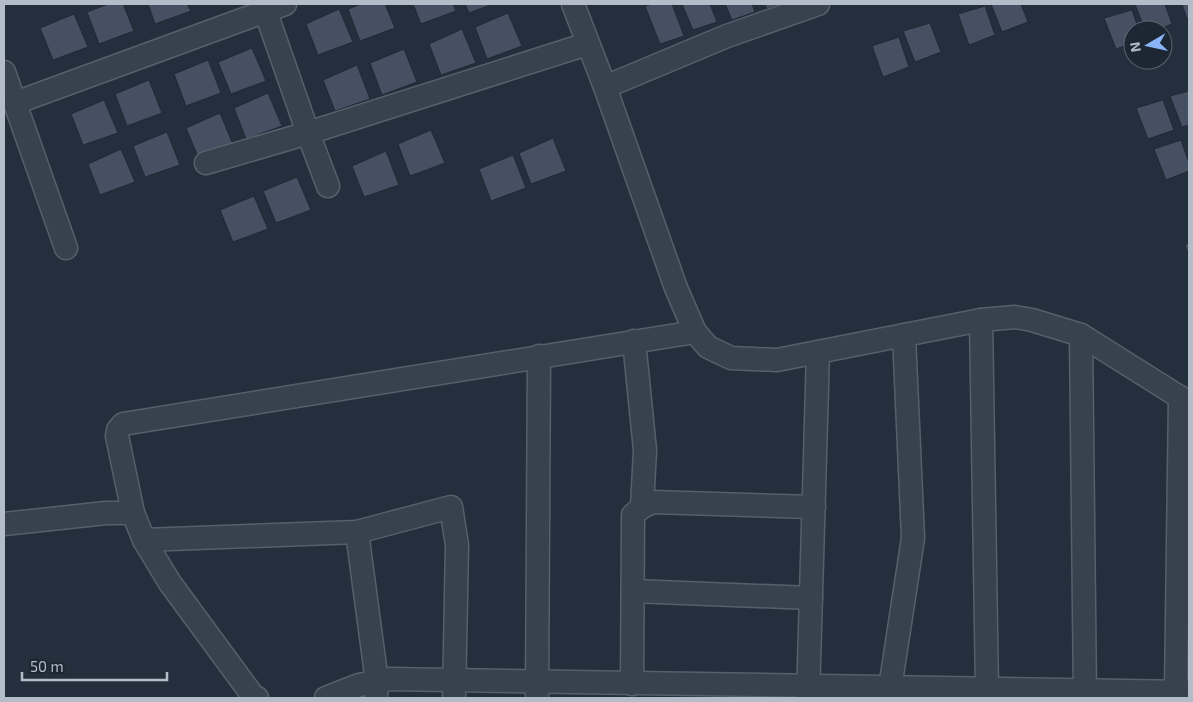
<svg xmlns="http://www.w3.org/2000/svg" width="1193" height="702" font-family="'Exo 2',sans-serif">
  <style>
    .building { fill: #455162; stroke: #1f2835 }
    .lines { fill: none; stroke-linecap: round; stroke-linejoin: round }
    .minor-casing { stroke: #565f6c; stroke-width: 25 }
    .minor { stroke: #38414e; stroke-width: 22 }
  </style>
  <rect width="100%" height="100%" fill="#242f3e"/>
  <g class="building">
    <polygon points="108,4 123,4 134,31 99,44 87,12"/>
    <polygon points="148,4 187,4 191,11 155,24"/>
    <polygon points="361,4 385,4 395,28 360,41 348,9"/>
    <polygon points="413,4 453,4 456,11 421,24"/>
    <polygon points="465,4 493,4 469,13"/>
    <polygon points="652,4 672,4 684,36 660,44 645,6"/>
    <polygon points="682,4 710,4 717,22 693,30"/>
    <polygon points="725,4 752,4 755,12 732,20"/>
    <polygon points="765,4 780,4 767,9"/>
    <polygon points="991,4 1021,4 1028,22 1002,32"/>
    <polygon points="1135,4 1165,4 1172,24 1157,30 1145,30"/>
    <polygon points="1182,4 1189,4 1189,18 1187,19"/>
    <polygon points="985,6 995,35 969,45 958,14"/>
    <polygon points="339,9 353,42 318,55 306,24"/>
    <polygon points="1132,10 1139,30 1133,30 1133,43 1116,49 1104,18"/>
    <polygon points="508,13 522,46 487,59 475,27"/>
    <polygon points="74,14 88,47 53,60 40,28"/>
    <polygon points="930,23 941,52 915,62 903,31"/>
    <polygon points="462,29 476,63 441,75 429,44"/>
    <polygon points="899,37 909,67 883,77 872,46"/>
    <polygon points="252,48 266,81 231,94 218,62"/>
    <polygon points="404,49 417,82 382,95 370,63"/>
    <polygon points="208,60 221,93 186,106 174,74"/>
    <polygon points="357,65 370,99 335,111 323,80"/>
    <polygon points="149,80 162,113 127,126 115,94"/>
    <polygon points="1189,91 1189,125 1182,127 1170,96"/>
    <polygon points="268,93 282,126 246,139 234,108"/>
    <polygon points="104,100 118,133 83,145 71,114"/>
    <polygon points="1163,100 1174,130 1148,139 1136,108"/>
    <polygon points="220,113 234,147 199,159 186,128"/>
    <polygon points="431,130 445,163 410,176 398,144"/>
    <polygon points="167,132 180,165 145,177 133,146"/>
    <polygon points="553,138 566,171 531,184 519,153"/>
    <polygon points="1181,140 1189,163 1189,171 1166,180 1154,149"/>
    <polygon points="121,149 135,182 100,195 88,164"/>
    <polygon points="386,151 399,185 364,197 352,166"/>
    <polygon points="513,155 526,188 491,201 479,169"/>
    <polygon points="297,177 311,210 276,223 263,191"/>
    <polygon points="254,196 268,229 233,242 220,210"/>
    <polygon points="1189,243 1189,256 1185,245"/>
  </g>
  <g class="lines">
    <g class="minor-casing">
      <g id="minor">
        <polyline points="263,4 308,133 328,186"/>
        <polyline points="573,4 605,87 676,288 695,332 708,347 731,358 777,360 981,320 1015,317 1032,320 1081,335 1189,403"/>
        <polyline points="4,72 66,248"/>
        <polyline points="605,87 727,36 818,4"/>
        <polyline points="15,103 285,4"/>
        <polyline points="206,163 308,133 587,44"/>
        <polyline points="981,320 987,689"/>
        <polyline points="1081,335 1085,698"/>
        <polyline points="634,341 645,450 642,507"/>
        <polyline points="133,513 117,436 118,430 123,424 695,332"/>
        <polyline points="4,524 106,513 133,513 144,540 170,583 253,696 257,698"/>
        <polyline points="357,532 377,682 376,698"/>
        <polyline points="144,540 357,532 451,507 457,545 454,698"/>
        <polyline points="633,591 811,598"/>
        <polyline points="632,684 633,515 642,507 653,502 814,507"/>
        <polyline points="1176,692 1180,397"/>
        <polyline points="326,698 359,685 390,679 1189,692"/>
        <polyline points="537,698 539,356"/>
        <polyline points="808,698 818,352"/>
        <polyline points="890,698 890,688 913,538 904,335"/>
      </g>
    </g>
    <use href="#minor" class="minor"/>
  </g>
  <rect width="1193" height="702" fill="none" stroke="#b4bcc9" stroke-width="10"/>
  <g transform="translate(1148 45) rotate(261)"><circle r="24" fill="#1d2633" stroke="#59626f"/>
  <path d="M0-4L9 19L0 12L-9 19Z" fill="#8ab4f8"/>
  <text y="-8" font-size="14" font-weight="bold" text-anchor="middle" fill="#b4bcc9">N</text>
  </g>
  <path d="M22 672v8h145v-8" fill="none" stroke="#b4bcc9" stroke-width="2.5"/>
  <text x="30" y="672" font-size="15" fill="#b4bcc9" stroke="#1d2633" stroke-width="4" paint-order="stroke">50 m</text>
</svg>
